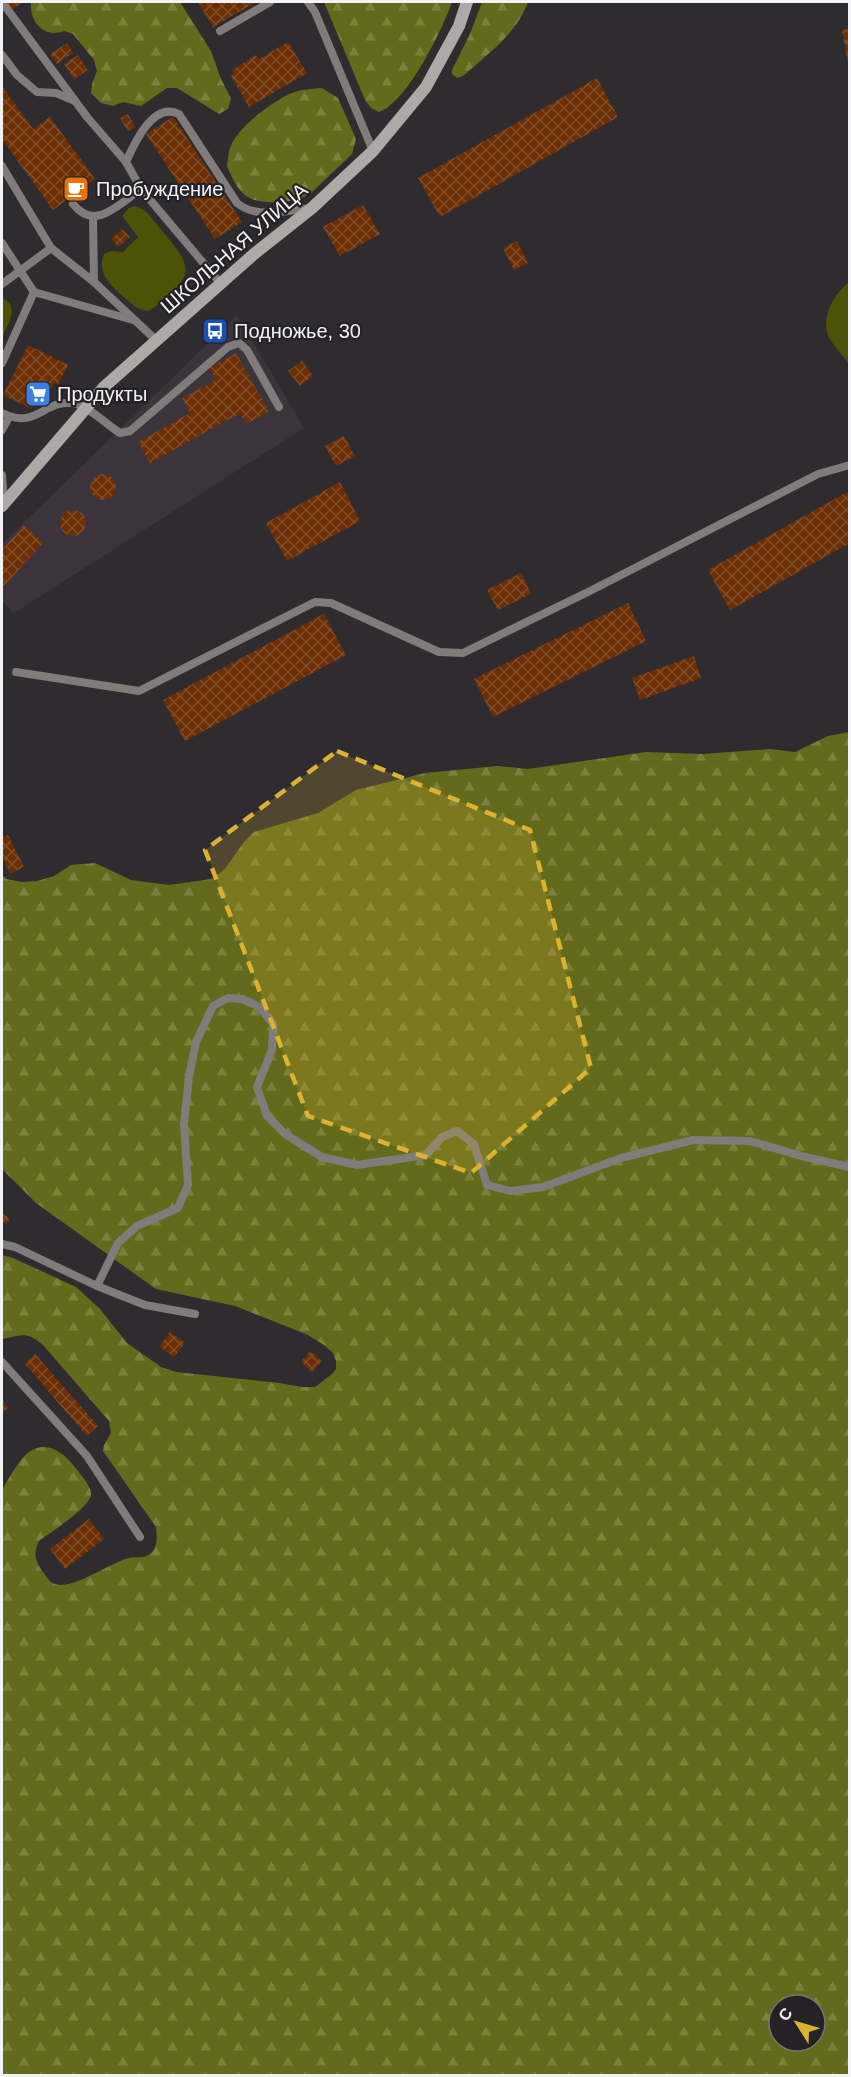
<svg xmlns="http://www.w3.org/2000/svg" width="851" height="2077" font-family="Arial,sans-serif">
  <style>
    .built { fill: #3b343d }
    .green { fill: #4d5207 }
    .forest { fill: url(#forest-firs); fill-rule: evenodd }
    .building { fill: url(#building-cross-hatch) }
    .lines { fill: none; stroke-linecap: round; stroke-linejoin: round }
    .lane { stroke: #7f7c7b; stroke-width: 8 }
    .secondary { stroke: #ada9a7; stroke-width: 12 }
    .marked { fill: #dcb233; fill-opacity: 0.2; stroke: #dcb233; stroke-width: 4.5; stroke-dasharray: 12 8; stroke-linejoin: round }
    .labels { text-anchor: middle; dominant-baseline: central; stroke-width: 4.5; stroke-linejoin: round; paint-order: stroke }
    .poi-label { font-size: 20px; fill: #f3f2f4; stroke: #252226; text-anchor: start }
    .street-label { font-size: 20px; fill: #f3f2f4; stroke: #252226 }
  </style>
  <defs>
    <pattern id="forest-firs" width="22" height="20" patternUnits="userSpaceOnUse" patternTransform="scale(1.5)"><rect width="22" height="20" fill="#646a1b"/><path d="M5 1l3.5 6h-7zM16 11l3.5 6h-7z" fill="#7b803d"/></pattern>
    <pattern id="building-cross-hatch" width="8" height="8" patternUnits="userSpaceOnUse" patternTransform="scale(1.5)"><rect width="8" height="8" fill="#6c2e02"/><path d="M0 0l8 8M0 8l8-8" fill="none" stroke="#814d28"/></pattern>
  </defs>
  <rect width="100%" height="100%" fill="#2f2c30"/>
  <polygon class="built" points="237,315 304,428 14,613 2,601 2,544"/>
  <g class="green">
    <path d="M 135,206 L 144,210 L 150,216 C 187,263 207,270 149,311 C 137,310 133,305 125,298 C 112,286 96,274 104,254 L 111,251 L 123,252 L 138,237 L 122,216 L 129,208 Z"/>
    <path d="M 849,282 L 849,364 C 844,356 836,349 831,341 C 818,321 833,295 849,282 Z"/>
    <path d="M 2,298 C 21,306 7,325 2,338 Z"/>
  </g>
  <g class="forest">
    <path d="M 31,2 L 180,2 L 211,51 L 221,79 L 231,98 L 228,109 L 219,114 L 177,88 L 167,88 L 141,106 L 123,102 L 113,106 L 101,103 L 91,93 L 92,84 L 97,71 L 94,60 L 73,34 L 64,31 C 44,39 29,21 31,2 Z"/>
    <path d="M 324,2 L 452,2 C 442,30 408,101 379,112 L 371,108 L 365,100 Z"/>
    <path d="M 482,2 L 528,2 C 517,33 488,54 463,76 L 457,78 L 452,74 L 452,70 L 470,34 Z"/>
    <path d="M 322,88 L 338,98 L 356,139 L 352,154 L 311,193 C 300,200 292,201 279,202 C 248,204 239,195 227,166 C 228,160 228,153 230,148 C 238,126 277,97 298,91 C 306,89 314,89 322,88 Z"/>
    <path d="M 849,732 L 849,2075 L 2,2075 L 2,1490 C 8,1480 20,1458 29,1452 C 49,1438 67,1456 78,1471 C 83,1478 92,1487 91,1495 C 88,1509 51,1532 39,1541 C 33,1553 35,1560 42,1571 C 45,1574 47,1579 51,1582 C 67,1595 110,1562 129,1558 C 137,1556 143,1560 151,1553 C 158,1547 157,1536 156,1527 L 103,1451 L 104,1445 L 111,1433 L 109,1421 L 43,1345 C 25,1330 21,1336 2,1339 L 2,1255 L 13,1258 L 76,1287 L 100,1309 L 127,1343 L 161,1367 L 176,1372 L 279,1383 L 302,1387 L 315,1387 L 332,1374 L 336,1369 L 336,1361 L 333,1353 L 324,1345 L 308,1335 L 278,1323 L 235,1306 L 156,1289 L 36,1203 L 2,1169 L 2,875 L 6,879 L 22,882 L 37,881 L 54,876 L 71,865 L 95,863 L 131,880 L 169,885 L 211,879 L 225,869 L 244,842 L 254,832 L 318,813 L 356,790 L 425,773 L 497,766 L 528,769 L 646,752 L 703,754 L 770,749 L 795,752 L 828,736 ZM 779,2005 L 815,2005 L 815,2041 L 779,2041 Z"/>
  </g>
  <g class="building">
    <polygon points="3,2 23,2 10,11"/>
    <polygon points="198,2 256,2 213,27"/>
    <polygon points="850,29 850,62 848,63 842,30"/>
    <polygon points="288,42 307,73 249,107 231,76 234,74 232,70 256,55 259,59"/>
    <polygon points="67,43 73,53 57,64 50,54"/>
    <polygon points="78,55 88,70 74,79 64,64"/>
    <polygon points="597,78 618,117 440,217 418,178"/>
    <polygon points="2,86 33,129 50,117 95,179 53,210 2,139"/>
    <polygon points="128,114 135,127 128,131 120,118"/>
    <polygon points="173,117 242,222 215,239 146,134"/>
    <polygon points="363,205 380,234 340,256 323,227"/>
    <polygon points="122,229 130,237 118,247 111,239"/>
    <polygon points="517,241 528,263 514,270 503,248"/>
    <polygon points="28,345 68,365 58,385 54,383 48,394 41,391 32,409 3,395"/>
    <polygon points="236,353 269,412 246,424 240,413 150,463 138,442 190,413 182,398 216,380 209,368"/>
    <polygon points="302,361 313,376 300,386 288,371"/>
    <polygon points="344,436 355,456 336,466 325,446"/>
    <circle cx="103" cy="487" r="13"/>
    <polygon points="340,482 360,521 287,561 266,523"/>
    <polygon points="849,491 850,543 730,610 708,570"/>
    <circle cx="73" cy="523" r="13"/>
    <polygon points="24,525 43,543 2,588 2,550"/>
    <polygon points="521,573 531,594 498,610 487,590"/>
    <polygon points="628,603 646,641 493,717 474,679"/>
    <polygon points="324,614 346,655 185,741 163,700"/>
    <polygon points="694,656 701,678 640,700 632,678"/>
    <polygon points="8,835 24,867 10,874 2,856 2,838"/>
    <polygon points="2,1212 10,1219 6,1224 2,1221"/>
    <polygon points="170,1332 185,1343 174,1357 159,1346"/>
    <polygon points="310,1351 322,1361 312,1372 301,1362"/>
    <polygon points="35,1354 98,1426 87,1436 25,1364"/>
    <polygon points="2,1398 8,1408 2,1413"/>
    <polygon points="89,1519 104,1539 65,1569 50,1549"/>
  </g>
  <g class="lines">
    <g class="lane">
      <polyline points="2,2 87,117 126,162 141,189 221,284"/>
      <polyline points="308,2 315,12 373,151"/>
      <polyline points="220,31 270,2"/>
      <polyline points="2,55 17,75 37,92 56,93 75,101"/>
      <path d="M 126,162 C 134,144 153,101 179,114 L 237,203 C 258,220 287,210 312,208"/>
      <polyline points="2,166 51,248 94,282 157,341"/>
      <path d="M 73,204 C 95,232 119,204 141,189"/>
      <polyline points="93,217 94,282"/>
      <polyline points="2,243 34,292 133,320"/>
      <polyline points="2,284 51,248"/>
      <polyline points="2,363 34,292"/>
      <path d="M 2,413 C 36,430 43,400 73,403 C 87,405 107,425 120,433 L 130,431 L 228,347 L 239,343 L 247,350 L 279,407"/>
      <polyline points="2,430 9,417"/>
      <polyline points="2,475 4,504"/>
      <polyline points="16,672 139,691 315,602 331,603 439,652 463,653 590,591 818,474 850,465"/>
      <polyline points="2,1244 15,1247 97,1286 145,1305 195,1314"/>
      <polyline points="97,1286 118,1243 137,1226 178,1208 188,1185 184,1124 189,1076 196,1042 213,1006 228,998 242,999 260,1007 273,1024 272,1050 257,1087 267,1116 285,1134 322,1157 357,1165 426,1155 442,1137 457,1131 474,1144 487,1185 510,1191 543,1187 621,1158 693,1140 750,1141 805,1157 850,1167"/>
      <polyline points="2,1362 87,1456 140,1537"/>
    </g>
    <polyline class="secondary" points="2,506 104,387 254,254 312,208 373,151 426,87 459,26 467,2"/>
  </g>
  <path class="marked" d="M 337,751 L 530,830 L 591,1068 L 471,1173 L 308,1116 L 205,850 Z"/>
  <defs>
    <g id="cafe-square" transform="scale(1.35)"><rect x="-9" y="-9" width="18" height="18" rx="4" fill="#e8710a" stroke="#252226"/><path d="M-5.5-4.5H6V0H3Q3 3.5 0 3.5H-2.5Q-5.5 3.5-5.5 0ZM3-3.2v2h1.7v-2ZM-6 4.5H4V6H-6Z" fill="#fff"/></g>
    <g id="bus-square" transform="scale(1.35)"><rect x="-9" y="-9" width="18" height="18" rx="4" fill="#1a4fb4" stroke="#252226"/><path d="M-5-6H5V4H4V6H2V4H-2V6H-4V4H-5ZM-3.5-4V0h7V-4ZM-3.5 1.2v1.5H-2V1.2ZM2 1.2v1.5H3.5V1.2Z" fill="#fff"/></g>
    <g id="supermarket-square" transform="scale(1.35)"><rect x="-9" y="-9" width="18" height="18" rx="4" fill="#3f7fe0" stroke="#252226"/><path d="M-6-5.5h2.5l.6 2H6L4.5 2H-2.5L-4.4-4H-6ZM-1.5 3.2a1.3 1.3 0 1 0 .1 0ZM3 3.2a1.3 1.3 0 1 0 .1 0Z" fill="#fff"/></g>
  </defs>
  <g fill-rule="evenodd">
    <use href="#cafe-square" x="76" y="189"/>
    <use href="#bus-square" x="215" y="331"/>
    <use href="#supermarket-square" x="38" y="394"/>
  </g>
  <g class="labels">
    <g class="poi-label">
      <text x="96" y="189">Пробуждение</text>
      <text x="234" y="331">Подножье, 30</text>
      <text x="57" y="394">Продукты</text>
    </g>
    <g class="street-label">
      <text transform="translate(234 248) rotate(-41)">ШКОЛЬНАЯ УЛИЦА</text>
    </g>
  </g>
  <rect width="851" height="2077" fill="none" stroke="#f3f2f4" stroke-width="6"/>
  <g transform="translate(797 2023) rotate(307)"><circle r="28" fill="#252226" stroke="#777578" stroke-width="1.5"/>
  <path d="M0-4.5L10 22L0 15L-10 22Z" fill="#dcb233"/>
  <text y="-9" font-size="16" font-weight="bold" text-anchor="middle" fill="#f3f2f4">С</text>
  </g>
</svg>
